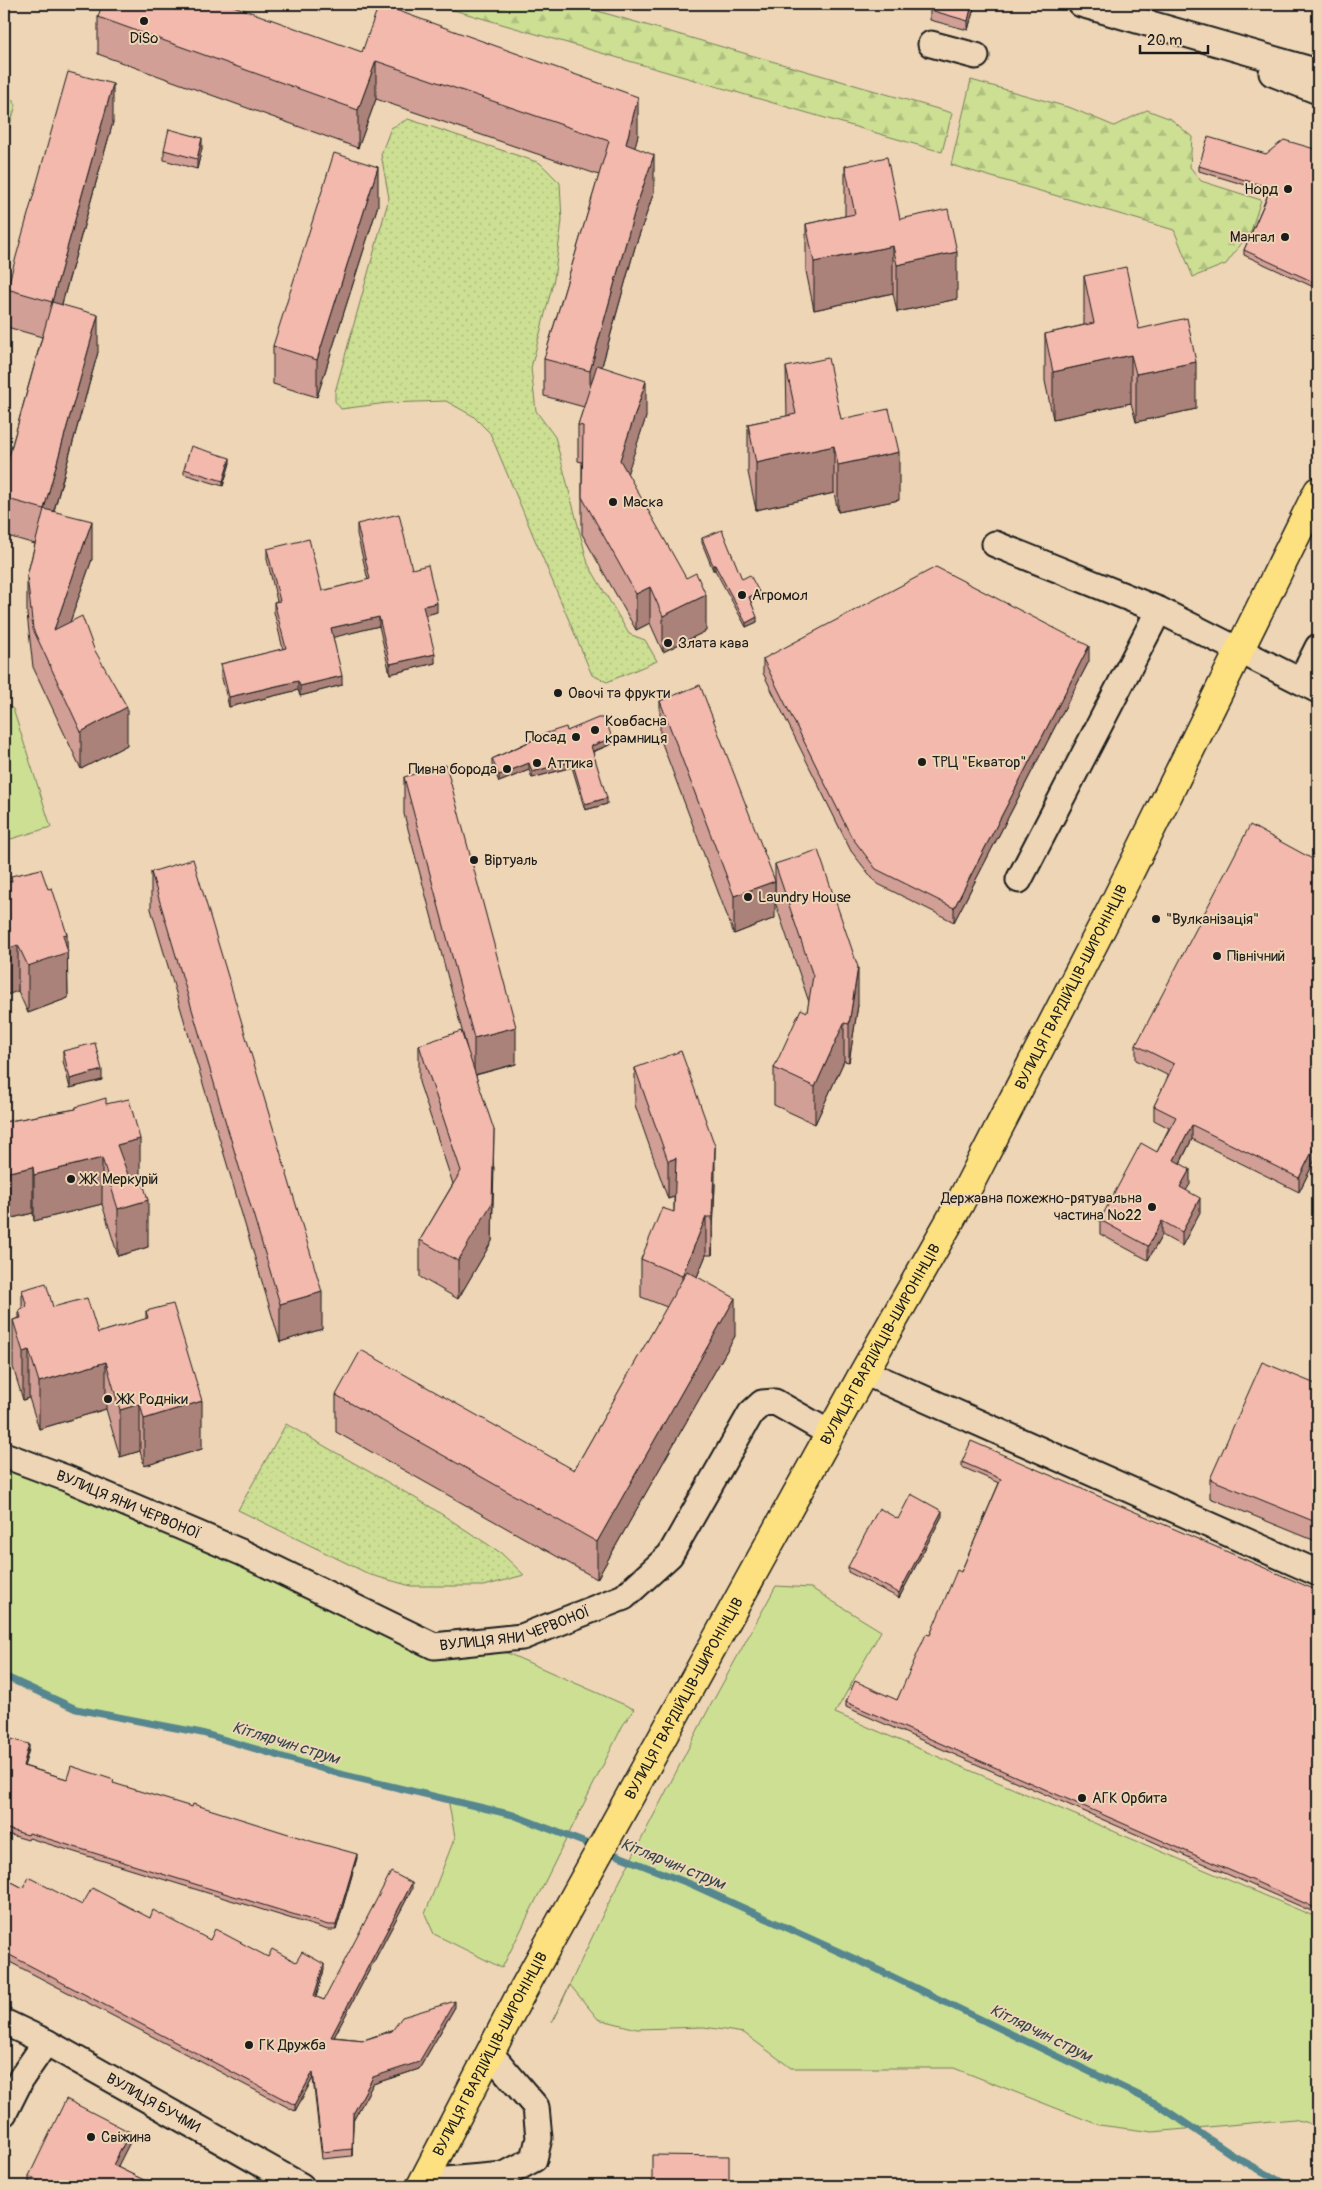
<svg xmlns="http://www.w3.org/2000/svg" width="1322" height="2190" font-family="Pangolin,sans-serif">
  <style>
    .green { fill: #ccdf93; stroke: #747e58 }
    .forest { fill: url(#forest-firs); stroke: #747e58 }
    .garden { fill: url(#garden-dots); stroke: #747e58 }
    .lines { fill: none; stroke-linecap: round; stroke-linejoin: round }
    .stream { stroke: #57878f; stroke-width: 7 }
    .minor-casing { stroke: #1c1c1c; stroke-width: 29 }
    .major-casing { stroke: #1c1c1c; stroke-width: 31 }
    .minor { stroke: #edd5b5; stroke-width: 25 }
    .major { stroke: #fde080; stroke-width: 28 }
    .wall { fill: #d19f95; stroke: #1c1c1c }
    .shaded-wall { fill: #aa8279; stroke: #1c1c1c }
    .building { fill: #f3b9ad; stroke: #1c1c1c }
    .poi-dot { fill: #1c1c1c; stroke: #edd5b5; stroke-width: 2 }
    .labels { text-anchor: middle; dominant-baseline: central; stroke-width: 4; stroke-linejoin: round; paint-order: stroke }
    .poi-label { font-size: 15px; fill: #1c1c1c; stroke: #edd5b5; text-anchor: start }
    .street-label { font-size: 15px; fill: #1c1c1c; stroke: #edd5b5 }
    .water-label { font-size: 16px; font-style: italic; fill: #35484c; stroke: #edd5b5 }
  </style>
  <defs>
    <pattern id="forest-firs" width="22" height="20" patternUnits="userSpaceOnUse" patternTransform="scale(1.25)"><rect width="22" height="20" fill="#ccdf93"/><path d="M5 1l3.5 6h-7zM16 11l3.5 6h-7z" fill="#afbf7e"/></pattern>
    <pattern id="garden-dots" width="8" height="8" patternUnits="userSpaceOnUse" patternTransform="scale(1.25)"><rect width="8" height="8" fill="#ccdf93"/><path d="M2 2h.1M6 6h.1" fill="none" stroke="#afbf7e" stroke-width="1.8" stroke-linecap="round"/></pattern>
  </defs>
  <rect width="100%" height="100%" fill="#edd5b5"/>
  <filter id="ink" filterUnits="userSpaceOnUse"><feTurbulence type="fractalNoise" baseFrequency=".02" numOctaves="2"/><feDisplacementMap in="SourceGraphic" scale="10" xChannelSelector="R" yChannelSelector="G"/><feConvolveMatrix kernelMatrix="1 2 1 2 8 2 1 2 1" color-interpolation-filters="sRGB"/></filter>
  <g filter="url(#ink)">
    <g class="green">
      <polygon points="4,702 13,709 51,827 4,841"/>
      <polygon points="4,1455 434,1646 480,1641 634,1709 623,1725 502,1968 434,1934 425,1914 455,1837 448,1799 341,1774 202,1732 77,1708 4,1675"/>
      <polygon points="776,1586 811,1588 881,1631 835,1713 1318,1918 1318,2126 1294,2119 1153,2132 1099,2125 954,2068 791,2068 744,2033 704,2027 637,2029 598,2019 570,1985 552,2022 606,1908 707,1712"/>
    </g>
    <g class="forest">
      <polygon points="433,4 573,4 952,113 942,152"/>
      <polygon points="971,80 1071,108 1114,126 1147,110 1171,119 1192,137 1190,167 1201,181 1261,200 1251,231 1226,264 1193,277 1174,230 951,165"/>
    </g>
    <g class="garden">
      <polygon points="4,89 16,105 4,145"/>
      <polygon points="408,119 540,163 560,183 562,221 554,279 531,368 536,411 555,437 588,564 629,634 645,640 657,661 607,682 592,675 490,433 473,416 446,401 387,403 341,409 335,401 335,392 389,198 381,154 391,128"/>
      <polygon points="286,1424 429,1506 501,1553 524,1575 484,1586 411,1586 371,1575 238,1510"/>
    </g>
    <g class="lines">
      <g class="stream">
        <polyline points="4,1676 76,1709 202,1733 340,1774 513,1815 596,1847"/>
        <polyline points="606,1851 693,1885 866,1964 1157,2104 1234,2156 1289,2186"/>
      </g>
      <g class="minor-casing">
        <g id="minor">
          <polyline points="1081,4 1318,72"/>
          <polyline points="931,44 976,56"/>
          <polyline points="1272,73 1318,91"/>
          <polyline points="995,544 1159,610 1318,690"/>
          <polyline points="1301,681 1318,647"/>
          <polyline points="1019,880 1159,610"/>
          <polyline points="864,1372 1318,1573"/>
          <path id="s1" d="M 4,1455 L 66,1478 L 243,1553 L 434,1646 L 522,1637 L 624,1597 L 670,1555 L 751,1413 L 762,1403 L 775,1402 L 831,1434"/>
          <path id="s2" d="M 4,2022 L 46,2042 L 301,2186"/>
          <polyline points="4,2113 22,2077 46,2042"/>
          <polyline points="424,2182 504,2175 534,2159 539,2138 536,2107 490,2053"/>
        </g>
      </g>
      <g class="major-casing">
        <g id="major">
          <path id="s3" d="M 421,2186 L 518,1999 L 864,1372 L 960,1203 L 1115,902 L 1318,491"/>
        </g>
      </g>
      <use href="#minor" class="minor"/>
      <use href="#major" class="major"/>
    </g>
    <g class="wall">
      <polygon points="974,4 974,8 968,30 930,20 930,10"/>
      <polygon points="98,17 362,52 638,135 634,148 654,192 635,247 602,366 646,417 627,473 706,631 663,652 650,623 636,630 582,534 582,462 578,461 578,425 584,407 544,396 544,359 599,175 376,99 358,148 98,54"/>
      <polygon points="113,122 62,304 98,352 54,511 92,559 70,622 127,745 81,769 33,667 27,614 27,576 35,544 4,535 4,474 42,337 7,327 7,289"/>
      <polygon points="202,148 197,169 164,160 164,150"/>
      <polygon points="1318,150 1318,289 1244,255 1244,250 1269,192 1199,171 1199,166 1266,154"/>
      <polygon points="845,166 900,219 957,299 897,312 893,293 814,310 806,271 806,224 845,216"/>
      <polygon points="378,205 317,397 273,384 273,346"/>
      <polygon points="1084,276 1139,329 1196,409 1136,422 1131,403 1053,419 1045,381 1045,334 1084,325"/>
      <polygon points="786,367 841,419 899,500 838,512 834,493 756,510 748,472 748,424 787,416"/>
      <polygon points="230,463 223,486 184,474 184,469"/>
      <polygon points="357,524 412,569 437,612 425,615 435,663 390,674 379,626 333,637 342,685 300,696 298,690 229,707 221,674 221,664 283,649 274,612 274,602 277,601 267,559 267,549 322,591 368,580 357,534"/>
      <polygon points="702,538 759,597 751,601 757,622 746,627 715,570 713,570 702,543"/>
      <polygon points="763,659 1089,661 954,922 876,883 851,851 763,673"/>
      <polygon points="660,701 775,918 734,934 660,738"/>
      <polygon points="567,731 612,744 593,752 607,804 585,810 572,767 532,778 529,770 499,782 492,765 492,759 541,736 541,735"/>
      <polygon points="404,777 516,1064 476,1075 494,1168 492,1241 458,1299 420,1277 420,1240 453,1184 419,1082 419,1045 467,1049 404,814"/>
      <polygon points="1318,862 1318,1154 1299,1192 1192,1139 1180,1164 1190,1184 1186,1190 1200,1212 1182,1246 1162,1235 1148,1260 1100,1234 1100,1220 1157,1152 1169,1128 1154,1120 1154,1106 1169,1076 1136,1060 1136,1045"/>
      <polygon points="775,864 858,1005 849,1062 844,1061 815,1124 774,1105 774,1068 807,1012 809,1002 775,902"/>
      <polygon points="151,872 322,1329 280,1342 151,909"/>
      <polygon points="11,876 67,950 68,998 28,1013 18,991"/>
      <polygon points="63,1051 102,1080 70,1088 63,1061"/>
      <polygon points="635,1068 715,1184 712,1255 706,1255 697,1277 735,1336 597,1579 336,1432 336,1395 574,1470 667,1307 641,1297 641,1259 674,1212 674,1197 668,1199 635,1105"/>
      <polygon points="106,1104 140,1176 148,1247 118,1256 102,1204 34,1221 33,1213 4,1220 4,1122 76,1109 76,1107"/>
      <polygon points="22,1290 98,1333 146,1319 146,1311 202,1449 144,1466 140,1451 120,1457 106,1409 39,1429 29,1398 23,1400 13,1367 13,1320 19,1318 19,1310 22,1309"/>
      <polygon points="1318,1385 1318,1542 1210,1498 1210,1479"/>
      <polygon points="962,1462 1318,1591 1318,1914 846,1707 846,1702 897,1700 930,1635 961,1572 999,1483 962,1467"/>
      <polygon points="942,1516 899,1598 848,1572 848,1567 898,1519"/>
      <polygon points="4,1737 29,1749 24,1766 67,1779 114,1784 357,1858 336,1930 328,1930 29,1838 28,1840 4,1833"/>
      <polygon points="4,1878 23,1888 82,1905 150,1918 210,1940 268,1957 296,1962 324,1970 316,1997 324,2000 412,1889 334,2037 364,2040 455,2007 419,2069 373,2084 353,2121 352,2156 322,2159 313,2078 295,2111 4,1959"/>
      <polygon points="130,2142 117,2167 156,2186 29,2186 29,2176"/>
    </g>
    <g class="shaded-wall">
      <polygon points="972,4 974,4 974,8 968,30 968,21"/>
      <polygon points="376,61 376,99 358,148 358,110"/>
      <polygon points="113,84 113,122 52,339 52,302"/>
      <polygon points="638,97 638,135 626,182 626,144"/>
      <polygon points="202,138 202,148 197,169 197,159"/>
      <polygon points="654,155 654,192 635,247 590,409 590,371 635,210"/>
      <polygon points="378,167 378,205 317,397 317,360"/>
      <polygon points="893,246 893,293 814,310 814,262"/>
      <polygon points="957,252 957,299 897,312 897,265"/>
      <polygon points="98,315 98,352 44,546 44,509"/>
      <polygon points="1131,355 1131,403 1053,419 1053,372"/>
      <polygon points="1196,362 1196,409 1136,422 1136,374"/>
      <polygon points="646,381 646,417 620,496 620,460"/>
      <polygon points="834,446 834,493 756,510 756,463"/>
      <polygon points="899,452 899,500 838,512 838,465"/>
      <polygon points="230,458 230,463 223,486 223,481"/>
      <polygon points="92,521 92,559 54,668 54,630"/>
      <rect x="713" y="565" width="2" height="5"/>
      <polygon points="650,587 650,623 636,630 636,594"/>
      <polygon points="759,592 759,597 749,602 749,597"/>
      <polygon points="706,595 706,631 663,652 663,616"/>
      <polygon points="437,603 437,612 423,616 423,606"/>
      <polygon points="379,617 379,626 331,638 331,628"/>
      <polygon points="757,617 757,622 746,627 746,623"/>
      <polygon points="1089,646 1089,661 954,922 954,908"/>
      <polygon points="435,654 435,663 390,674 390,664"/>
      <polygon points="342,676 342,685 300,696 300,686"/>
      <polygon points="298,681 298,690 229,707 229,697"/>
      <polygon points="127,707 127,745 81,769 81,732"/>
      <polygon points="612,738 612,744 591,752 591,746"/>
      <polygon points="572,761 572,767 532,778 532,772"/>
      <polygon points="529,763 529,770 499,782 499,775"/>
      <polygon points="607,798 607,804 585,810 585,804"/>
      <polygon points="775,881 775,918 734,934 734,896"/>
      <polygon points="67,934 68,998 28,1013 28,966 63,935"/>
      <polygon points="18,945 18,991 4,996 4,950"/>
      <polygon points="858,967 858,1005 849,1062 849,1024"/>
      <polygon points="844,1023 844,1061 815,1124 815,1087"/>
      <polygon points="516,1027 516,1064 474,1075 474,1038"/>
      <polygon points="102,1070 102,1080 70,1088 70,1079"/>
      <polygon points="1192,1125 1192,1139 1174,1175 1174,1160"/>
      <polygon points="494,1130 492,1241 458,1299 458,1261"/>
      <polygon points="140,1139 140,1186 117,1191 117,1145"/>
      <polygon points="1318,1140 1318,1154 1299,1192 1299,1178"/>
      <polygon points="715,1146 715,1184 712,1255 712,1217"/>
      <polygon points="102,1158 102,1204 34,1221 34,1175"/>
      <polygon points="676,1158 676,1196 668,1199 668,1161"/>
      <polygon points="33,1167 33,1213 4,1220 4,1173"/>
      <polygon points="1190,1169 1190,1184 1180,1201 1180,1187"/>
      <polygon points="1200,1198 1200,1212 1182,1246 1182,1232"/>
      <polygon points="148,1200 148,1247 118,1256 118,1209"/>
      <polygon points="706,1217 706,1255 682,1313 682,1276"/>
      <polygon points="1162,1221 1162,1235 1148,1260 1148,1246"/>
      <polygon points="322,1292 322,1329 280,1342 280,1304"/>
      <polygon points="735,1298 735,1336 597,1579 597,1542"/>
      <polygon points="29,1350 29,1398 23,1400 23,1352"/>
      <polygon points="106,1362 106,1409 39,1429 39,1382"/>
      <polygon points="202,1401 202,1449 144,1466 144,1419"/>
      <polygon points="140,1404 140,1451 120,1457 120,1410"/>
      <polygon points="942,1511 942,1516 899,1598 899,1593"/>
      <polygon points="29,1744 29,1749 23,1771 23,1766"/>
      <polygon points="357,1854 357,1858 336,1930 336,1925"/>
      <polygon points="412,1883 412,1889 331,2043 331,2037"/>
      <polygon points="324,1964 324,1970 314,2003 314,1996"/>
      <polygon points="455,2001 455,2007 419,2069 373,2084 353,2121 352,2156 353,2114 373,2077"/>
      <polygon points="313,2072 313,2078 295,2111 295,2105"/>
      <polygon points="130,2132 130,2142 113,2176 113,2165"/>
    </g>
    <g class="building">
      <polygon points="102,4 228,4 362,52 379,4 638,97 626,144 654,155 635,210 590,371 544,359 609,141 376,61 358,110 98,17"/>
      <polygon points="931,4 972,4 968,21 930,10"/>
      <polygon points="68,72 113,84 52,302 7,289"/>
      <polygon points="169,129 202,138 197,159 164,150"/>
      <polygon points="1208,137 1266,154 1284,140 1318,150 1318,284 1244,250 1271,188 1199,166"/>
      <polygon points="334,153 378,167 317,360 273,346"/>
      <polygon points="887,157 900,219 948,209 957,252 897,265 893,246 814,262 806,224 855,214 845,166"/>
      <polygon points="1126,267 1139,329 1187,318 1196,362 1136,374 1131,355 1053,372 1045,334 1094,323 1084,276"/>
      <polygon points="52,302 98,315 44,509 4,498 4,474"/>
      <polygon points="828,358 841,419 889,409 899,452 838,465 834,446 756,463 748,424 796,414 786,367"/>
      <polygon points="597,365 646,381 620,460 686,578 696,573 706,595 663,616 650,587 636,594 582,497 583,426 578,425"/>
      <polygon points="191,446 230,458 223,481 184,469"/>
      <polygon points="44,509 92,521 54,630 82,616 94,649 127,707 81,732 33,629 27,576"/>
      <polygon points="399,514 412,569 428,565 437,603 423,606 435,654 390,664 379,617 331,628 342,676 300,686 298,681 229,697 221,664 286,648 274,602 280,601 267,549 309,539 322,591 370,579 357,524"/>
      <polygon points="722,530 742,579 750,575 759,592 749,597 757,617 746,623 715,565 713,565 702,538"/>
      <polygon points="936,567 1089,646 954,908 876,869 851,836 763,659"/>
      <polygon points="700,685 775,881 734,896 660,701"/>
      <polygon points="598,718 605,718 612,738 591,746 607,798 585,804 572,761 532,772 529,763 499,775 492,759 542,736 541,735 566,727 567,731"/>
      <polygon points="446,765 516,1027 474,1038 404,777"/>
      <polygon points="1250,825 1318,862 1318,1140 1299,1178 1192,1125 1174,1160 1190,1169 1180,1187 1200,1198 1182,1232 1162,1221 1148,1246 1100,1220 1141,1143 1157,1152 1176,1117 1154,1106 1174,1064 1136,1045"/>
      <polygon points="818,850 858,967 849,1024 844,1023 815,1087 774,1068 801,1009 807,1012 813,976 775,864"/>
      <polygon points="193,859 322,1292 280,1304 151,872"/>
      <polygon points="41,869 48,889 52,888 67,934 63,935 68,952 28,966 18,945 4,950 4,884 12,881 11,876"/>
      <polygon points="461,1031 494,1130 492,1203 458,1261 420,1240 461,1171 419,1045"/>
      <polygon points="95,1043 102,1070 70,1079 63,1051"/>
      <polygon points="681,1051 715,1146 712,1217 706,1217 682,1276 641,1259 662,1208 674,1212 676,1158 668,1161 635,1068"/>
      <polygon points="106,1098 106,1104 129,1099 140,1139 117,1145 130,1180 141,1176 148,1200 118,1209 102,1158 34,1175 33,1167 4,1173 4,1122 76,1109 76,1107"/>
      <polygon points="687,1271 735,1298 597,1542 336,1395 361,1350 574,1470"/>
      <polygon points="46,1283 53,1307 87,1298 98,1333 148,1318 146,1311 173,1304 202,1401 144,1419 140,1404 120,1410 106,1362 39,1382 29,1350 23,1352 13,1320 21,1318 19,1310 27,1307 22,1290"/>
      <polygon points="1262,1362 1318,1385 1318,1523 1210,1479"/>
      <polygon points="971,1441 1318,1591 1318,1909 846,1702 855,1681 897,1700 926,1634 930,1635 957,1570 961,1572 1001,1479 962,1462"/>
      <polygon points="911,1494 942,1511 899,1593 848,1567 879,1508 898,1519"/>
      <polygon points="4,1737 29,1744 23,1766 67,1779 71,1766 114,1780 113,1783 192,1807 193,1804 314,1842 357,1854 336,1925 328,1925 29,1833 28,1835 4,1828 4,1763 5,1760 4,1760"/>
      <polygon points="391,1872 412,1883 331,2037 364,2040 392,2031 402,2017 455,2001 419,2062 373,2077 353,2114 352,2149 322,2152 313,2072 295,2105 4,1952 4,1878 23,1888 28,1877 82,1905 92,1888 150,1918 153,1910 210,1940 215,1929 268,1957 272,1949 296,1962 302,1952 324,1964 314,1996 324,2000"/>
      <polygon points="66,2099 130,2132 113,2165 156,2186 49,2186 29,2176"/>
      <polygon points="652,2155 729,2156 729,2186 652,2186"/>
    </g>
  </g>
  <g class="poi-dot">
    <circle cx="144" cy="21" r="5"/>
    <circle cx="1288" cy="189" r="5"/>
    <circle cx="1285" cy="237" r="5"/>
    <circle cx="613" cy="502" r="5"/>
    <circle cx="742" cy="595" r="5"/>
    <circle cx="668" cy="643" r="5"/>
    <circle cx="558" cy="693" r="5"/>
    <circle cx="595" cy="730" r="5"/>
    <circle cx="576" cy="737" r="5"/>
    <circle cx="922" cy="762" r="5"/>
    <circle cx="537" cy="763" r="5"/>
    <circle cx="507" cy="769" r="5"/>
    <circle cx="474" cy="860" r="5"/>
    <circle cx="748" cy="897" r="5"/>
    <circle cx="1156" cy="919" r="5"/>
    <circle cx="1217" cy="956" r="5"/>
    <circle cx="71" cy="1179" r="5"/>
    <circle cx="1152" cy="1207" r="5"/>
    <circle cx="108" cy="1399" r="5"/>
    <circle cx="1082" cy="1798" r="5"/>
    <circle cx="249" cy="2045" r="5"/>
    <circle cx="91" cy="2137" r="5"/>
  </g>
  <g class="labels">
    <g class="poi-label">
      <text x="144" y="38" text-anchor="middle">DiSo</text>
      <text x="1278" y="189" text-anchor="end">Норд</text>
      <text x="1275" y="237" text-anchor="end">Мангал</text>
      <text x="623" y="502">Маска</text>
      <text x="752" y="595">Агромол</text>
      <text x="678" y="643">Злата кава</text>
      <text x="568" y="693">Овочі та фрукти</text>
      <text x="605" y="721">Ковбасна<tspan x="605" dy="17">крамниця</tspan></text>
      <text x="566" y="737" text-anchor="end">Посад</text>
      <text x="932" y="762">ТРЦ "Екватор"</text>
      <text x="547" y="763">Аттика</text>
      <text x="497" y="769" text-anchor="end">Пивна борода</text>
      <text x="484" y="860">Віртуаль</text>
      <text x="758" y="897">Laundry House</text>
      <text x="1166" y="919">"Вулканізація"</text>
      <text x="1227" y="956">Північний</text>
      <text x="81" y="1179">ЖК Меркурій</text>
      <text x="1142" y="1198" text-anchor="end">Державна пожежно-рятувальна<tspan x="1142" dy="17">частина №22</tspan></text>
      <text x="118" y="1399">ЖК Родніки</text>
      <text x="1092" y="1798">АГК Орбита</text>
      <text x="259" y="2045">ГК Дружба</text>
      <text x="101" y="2137">Свіжина</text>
    </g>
    <g class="street-label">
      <text stroke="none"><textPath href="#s3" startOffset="1364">ВУЛИЦЯ ГВАРДІЙЦІВ-ШИРОНІНЦІВ</textPath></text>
      <text stroke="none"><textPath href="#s3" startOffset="959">ВУЛИЦЯ ГВАРДІЙЦІВ-ШИРОНІНЦІВ</textPath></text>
      <text stroke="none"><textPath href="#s1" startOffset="134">ВУЛИЦЯ ЯНИ ЧЕРВОНОЇ</textPath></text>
      <text stroke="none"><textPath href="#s1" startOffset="554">ВУЛИЦЯ ЯНИ ЧЕРВОНОЇ</textPath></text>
      <text stroke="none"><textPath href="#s3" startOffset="554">ВУЛИЦЯ ГВАРДІЙЦІВ-ШИРОНІНЦІВ</textPath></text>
      <text stroke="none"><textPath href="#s3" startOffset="149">ВУЛИЦЯ ГВАРДІЙЦІВ-ШИРОНІНЦІВ</textPath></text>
      <text stroke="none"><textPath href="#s2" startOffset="170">ВУЛИЦЯ БУЧМИ</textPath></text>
    </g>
    <g class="water-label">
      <text transform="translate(286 1743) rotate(17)">Кітлярчин струм</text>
      <text transform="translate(673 1864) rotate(22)">Кітлярчин струм</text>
      <text transform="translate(1041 2033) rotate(26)">Кітлярчин струм</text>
    </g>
  </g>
  <rect width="1322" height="2190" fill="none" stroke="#edd5b5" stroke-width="20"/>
  <rect x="10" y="10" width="1302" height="2170" fill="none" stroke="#1c1c1c" stroke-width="2" filter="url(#ink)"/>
  <path d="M1140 45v8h68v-8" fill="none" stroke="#1c1c1c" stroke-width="2.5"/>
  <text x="1147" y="45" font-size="15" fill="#1c1c1c" stroke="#edd5b5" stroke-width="4" paint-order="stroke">20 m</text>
</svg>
